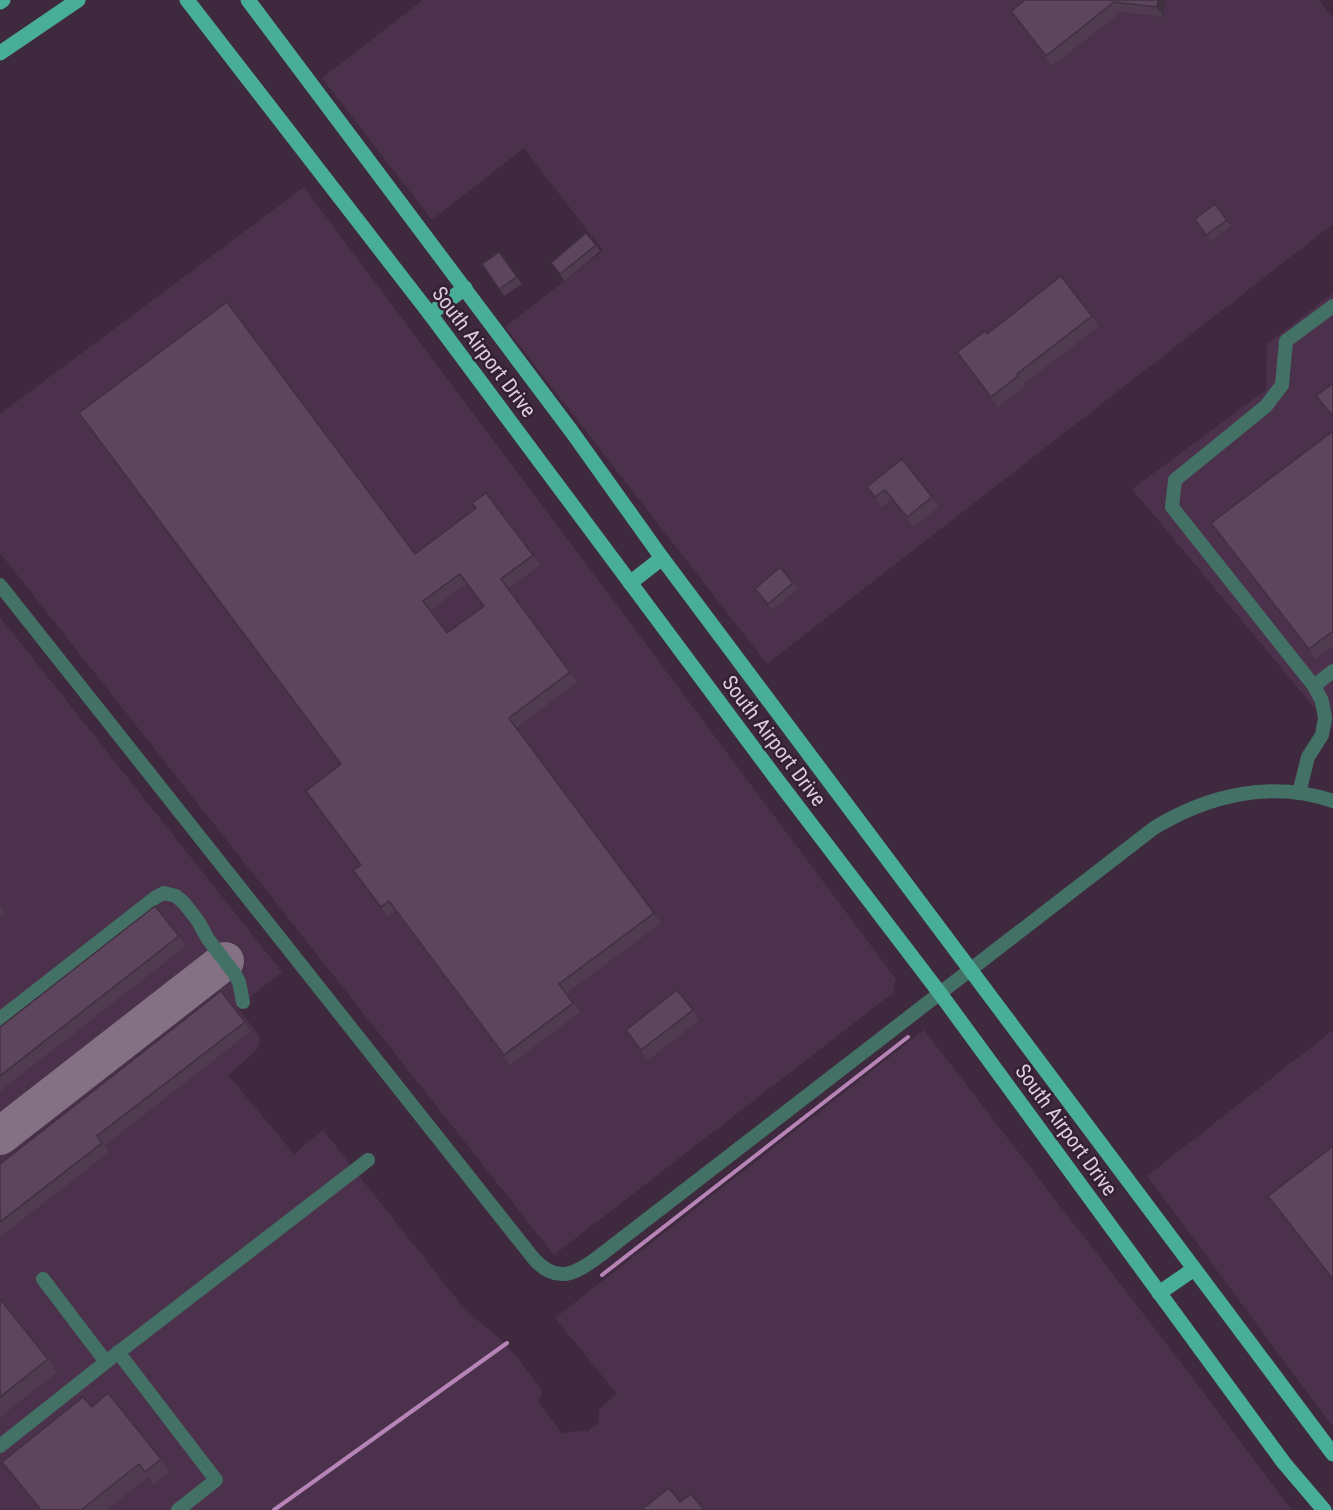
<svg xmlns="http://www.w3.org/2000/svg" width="1333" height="1510" font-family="'Roboto Condensed',sans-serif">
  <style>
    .built { fill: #4c314c }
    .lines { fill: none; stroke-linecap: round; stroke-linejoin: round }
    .stream { stroke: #b684b6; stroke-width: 4 }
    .taxiway { stroke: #847284; stroke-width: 38 }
    .minor { stroke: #447165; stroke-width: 14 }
    .major { stroke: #48ae97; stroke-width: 15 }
    .wall { fill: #503b50; fill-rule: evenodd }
    .shaded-wall { fill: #413041 }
    .building { fill: #5d455d; stroke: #413041; stroke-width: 1.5; fill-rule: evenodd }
    .labels { text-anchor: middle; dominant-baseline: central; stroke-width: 5; stroke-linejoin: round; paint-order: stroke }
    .street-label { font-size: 21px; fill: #dccedc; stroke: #351f34 }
  </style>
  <rect width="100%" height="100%" fill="#3f293f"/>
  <g class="built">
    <polygon points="423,0 1319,0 1333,18 1333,224 767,664 505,327 603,251 524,148 432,220 322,78"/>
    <polygon points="304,187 896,979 893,993 554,1255 0,553 0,414"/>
    <polygon points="1333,293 1333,730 1132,489 1266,390 1267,344"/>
    <polygon points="0,617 282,972 237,1007 259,1035 260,1042 256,1051 228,1075 294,1154 323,1130 459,1302 475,1318 498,1337 514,1354 543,1391 538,1402 562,1433 585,1430 587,1432 599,1422 599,1409 617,1394 555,1318 924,1030 1149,1321 1292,1510 0,1510"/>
    <polygon points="1333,1030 1333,1427 1147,1176"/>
  </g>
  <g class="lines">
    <g class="stream">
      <polyline points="602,1275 908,1037"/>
      <polyline points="274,1510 507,1343"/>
    </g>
    <polyline class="taxiway" points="0,1136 225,961"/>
    <g class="minor">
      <polyline points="1333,306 1286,341 1282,385 1266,406 1175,480 1172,507 1314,686 1333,671"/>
      <path d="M 0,585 L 534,1259 C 558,1286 579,1272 602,1254 L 1154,828 C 1208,795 1271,780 1333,801"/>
      <polyline points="1299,793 1308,757 1322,735 1325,718 1322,701 1314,686"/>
      <polyline points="0,1019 156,897 164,893 176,896 184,903 198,921 208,939 234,973 239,982 243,1002"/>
      <polyline points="118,1352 216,1480 178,1510"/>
      <polyline points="106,1362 368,1160"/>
      <polyline points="0,1446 106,1362 43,1279"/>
    </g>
    <g class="major">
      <polyline points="187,0 430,314 775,777 939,992 1284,1463 1324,1510"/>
      <polyline points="248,0 572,432 662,558 1333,1454"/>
      <polyline points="0,2 3,0"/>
      <polyline points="0,53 78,0"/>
      <polyline points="430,314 465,288"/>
      <polyline points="630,583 662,558"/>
      <polyline points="1159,1293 1194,1269"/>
    </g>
  </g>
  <g class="wall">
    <polygon points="1025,0 1166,0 1164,17 1121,12 1052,66 1011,11"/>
    <polygon points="1215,204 1231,226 1211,241 1195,219"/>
    <polygon points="596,245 600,251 565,281 551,263"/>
    <polygon points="499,252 522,284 504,296 482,264"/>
    <polygon points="1092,316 1099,326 1024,384 1025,386 998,407 957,352 987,334"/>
    <polygon points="1333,431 1333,646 1316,659 1211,523"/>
    <polygon points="867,487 932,497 939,507 914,527 891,499 882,507"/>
    <path d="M 415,554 L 533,555 L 540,565 L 508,589 L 577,682 L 516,728 L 661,923 L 567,993 L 580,1012 L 510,1065 L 395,911 L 388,917 L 353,870 L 360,865 L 341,764 ZM 467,583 L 484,606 L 447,633 L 430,611 Z"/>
    <polygon points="793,583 798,589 772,610 755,589"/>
    <polygon points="0,905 6,914 0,918"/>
    <polygon points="179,936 186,946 0,1091 0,1027"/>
    <polygon points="693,1010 699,1020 648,1060 626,1030"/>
    <polygon points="245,1022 251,1031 104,1146 109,1152 0,1237 0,1164"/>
    <polygon points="1333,1146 1333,1280 1268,1196"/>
    <polygon points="0,1299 48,1359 57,1372 0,1417"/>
    <polygon points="92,1407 161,1459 170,1472 154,1485 148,1477 106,1510 40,1510 11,1474 2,1462"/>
  </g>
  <polygon class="shaded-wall" points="1158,0 1166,0 1164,17 1157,7"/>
  <g class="building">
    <polygon points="1025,0 1158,0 1157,7 1114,2 1046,56 1011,11"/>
    <polygon points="1215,204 1227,220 1206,235 1195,219"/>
    <polygon points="586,233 596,245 560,274 551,263"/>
    <polygon points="499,252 517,277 499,289 482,264"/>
    <polygon points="1061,276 1092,316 1017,374 1018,376 991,397 957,352 985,331 987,334"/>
    <path d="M 227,302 L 415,554 L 476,508 L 472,503 L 486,493 L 533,555 L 501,579 L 570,672 L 509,718 L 654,913 L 559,984 L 573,1003 L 504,1055 L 389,901 L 381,907 L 353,870 L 361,865 L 306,791 L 341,764 L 79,413 ZM 460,574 L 484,606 L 447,633 L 423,601 Z"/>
    <polygon points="1333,383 1333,416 1316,396"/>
    <polygon points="1333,431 1333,631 1309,649 1211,523"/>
    <polygon points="902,459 932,497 907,517 885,490 875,497 867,487"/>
    <polygon points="780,567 793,583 768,604 755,589"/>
    <polygon points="155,906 179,936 0,1076 0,1027"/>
    <polygon points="677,990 693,1010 641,1050 626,1030"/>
    <polygon points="221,991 245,1022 97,1136 102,1143 0,1222 0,1164"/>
    <polygon points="1333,1146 1333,1279 1268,1196"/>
    <polygon points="0,1299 48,1359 0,1397"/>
    <polygon points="108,1393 161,1459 145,1472 139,1464 81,1510 41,1510 2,1462 83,1397 92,1407"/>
    <polygon points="669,1488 680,1502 691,1494 704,1510 641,1510"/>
  </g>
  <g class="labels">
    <g class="street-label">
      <text transform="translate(484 352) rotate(53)">South Airport Drive</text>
      <text transform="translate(774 741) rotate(53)">South Airport Drive</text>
      <text transform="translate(1066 1130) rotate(54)">South Airport Drive</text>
    </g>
  </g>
</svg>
